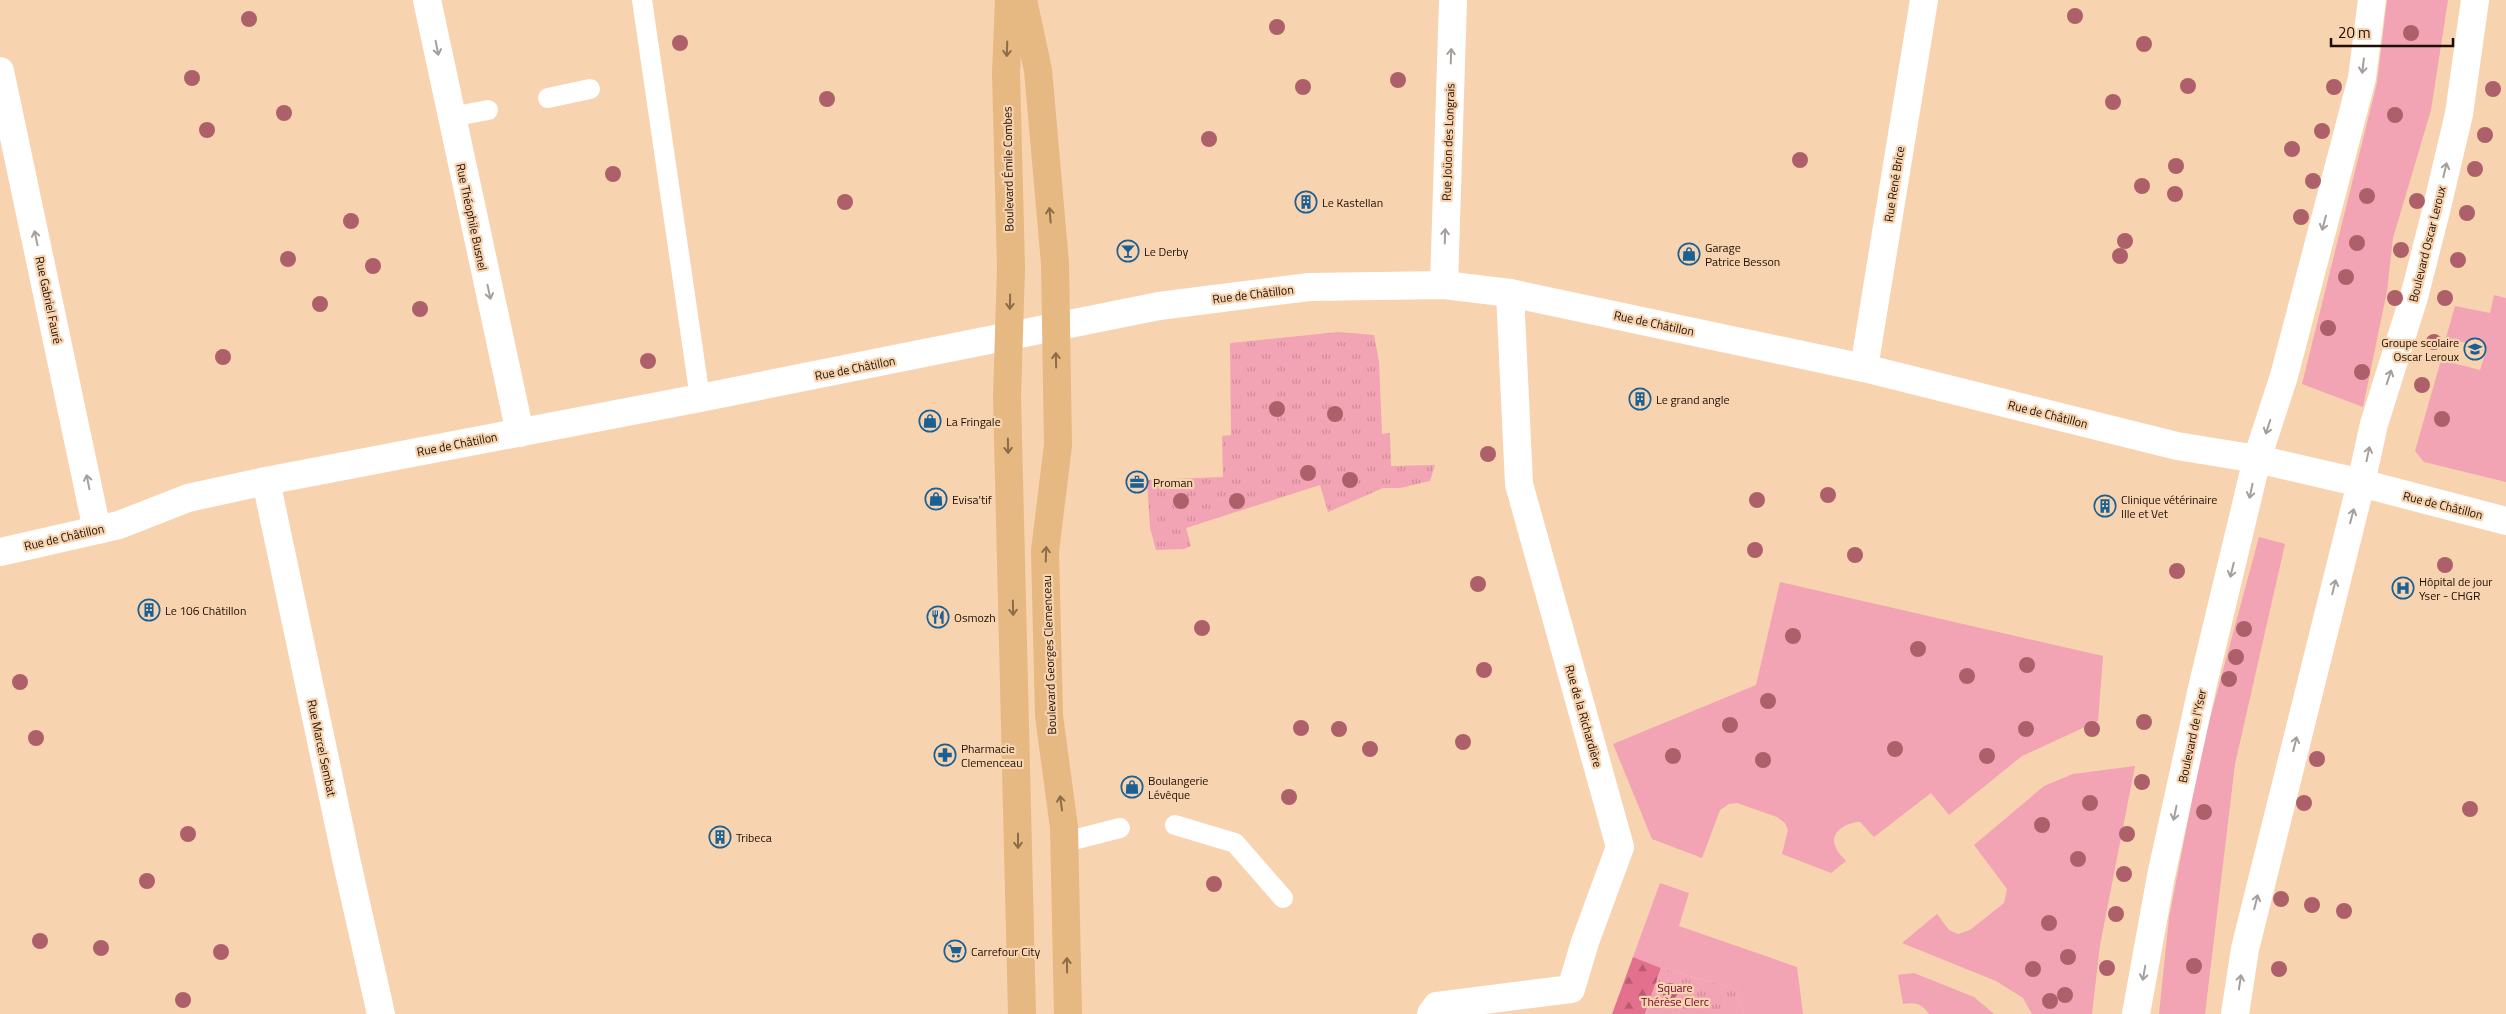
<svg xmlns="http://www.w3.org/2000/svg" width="2506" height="1014" font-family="'Titillium Web',sans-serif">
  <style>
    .green { fill: #f2a3b4 }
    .forest { fill: url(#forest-firs) }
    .park { fill: url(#park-tufts) }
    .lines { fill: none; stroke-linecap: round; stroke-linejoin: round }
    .lane { stroke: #fff; stroke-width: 20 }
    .street { stroke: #fff; stroke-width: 28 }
    .secondary { stroke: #fff; stroke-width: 28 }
    .primary { stroke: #e6b882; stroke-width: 28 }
    .tree { fill: #ad6069 }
    .oneway { stroke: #a59f9b }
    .oneway2 { stroke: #8c6c49 }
    .labels { text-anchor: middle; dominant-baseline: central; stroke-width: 4.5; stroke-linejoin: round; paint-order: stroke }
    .street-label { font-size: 12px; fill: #1d1004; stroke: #f8d3b0 }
    .poi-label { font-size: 12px; fill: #1d1004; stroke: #f8d3b0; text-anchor: start }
    .park-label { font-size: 12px; fill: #6f012f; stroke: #f8d3b0 }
  </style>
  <defs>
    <pattern id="forest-firs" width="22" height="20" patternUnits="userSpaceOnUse" patternTransform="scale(1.25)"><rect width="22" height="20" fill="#e3718e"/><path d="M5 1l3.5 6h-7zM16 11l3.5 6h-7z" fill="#b75b72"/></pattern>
    <pattern id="park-tufts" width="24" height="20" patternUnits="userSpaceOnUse" patternTransform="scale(1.25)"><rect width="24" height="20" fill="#f2a3b4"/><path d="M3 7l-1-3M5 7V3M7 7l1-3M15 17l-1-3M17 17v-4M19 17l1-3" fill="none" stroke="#cf8b99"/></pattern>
  </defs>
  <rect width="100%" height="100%" fill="#f8d3b0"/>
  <g class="green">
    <polygon points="2387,0 2448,0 2431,110 2393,238 2387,291 2363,407 2302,384 2377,83"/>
    <polygon points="2494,295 2506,298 2506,482 2424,462 2415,451 2441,360 2480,370 2487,348 2446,338 2455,306 2490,313"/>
    <polygon points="2259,537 2285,544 2235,764 2205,1014 2159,1014 2169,918 2202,748"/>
    <path d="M 1780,582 L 2103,656 L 2098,721 L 2022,756 L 1949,815 L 1931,793 L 1874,837 L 1860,822 C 1847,822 1828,832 1836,848 C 1838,853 1843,857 1846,861 L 1831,873 L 1782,854 L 1788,830 L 1785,823 L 1777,817 L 1737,803 L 1729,804 L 1720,810 L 1702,858 L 1652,839 L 1613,744 L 1756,685 Z"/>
    <polygon points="2135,766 2100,945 2092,1014 2032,1014 2023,998 1996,981 1902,943 1937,914 1949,930 1958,934 1970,930 2004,903 2007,889 1974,845 2044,786 2073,774"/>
    <polygon points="1660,883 1689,893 1679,926 1797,967 1803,1014 1744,1014 1736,989 1661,968 1633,957"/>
    <path d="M 1914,973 L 1974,997 L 1994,1014 L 1929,1014 C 1922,1004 1916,1002 1903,1004 L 1898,975 Z"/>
  </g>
  <polygon class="forest" points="1633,957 1661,968 1645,1014 1612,1014"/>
  <g class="park">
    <polygon points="1338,332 1374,335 1379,362 1382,434 1390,433 1391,466 1435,465 1430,481 1400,488 1383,488 1328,512 1320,485 1186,528 1191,546 1184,549 1156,550 1150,528 1147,480 1223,477 1222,436 1231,435 1230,343"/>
    <polygon points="1661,968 1736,989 1744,1014 1645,1014"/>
  </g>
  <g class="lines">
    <g class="lane">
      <polyline points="642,0 700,398"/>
      <polyline points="548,98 590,89"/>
      <polyline points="451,117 488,110"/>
      <polyline points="1175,825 1235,843 1283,898"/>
      <polyline points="1065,842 1120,828"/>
    </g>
    <g class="street">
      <polyline points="427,0 520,433"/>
      <polyline points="0,71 97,530"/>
      <polyline points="1444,285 1453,0"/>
      <polyline points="1864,368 1924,0"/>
      <polyline points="266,481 347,863 381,1014"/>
      <polyline points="1431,1014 1437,1006 1571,989 1585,942 1620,847 1519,484 1510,293"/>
    </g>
    <g class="secondary">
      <polyline points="0,552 119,525 188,498 266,481 700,398 1159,306 1309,287 1444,285 1510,293 1864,368 2177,446 2257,459 2361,483 2506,521"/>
      <polyline points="2136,1014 2161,876 2203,684 2257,459 2284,376 2362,78 2372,0"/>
      <polyline points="2235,1014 2245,949 2361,483 2374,424 2414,297 2436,211 2459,114 2475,0"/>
    </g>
    <g class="primary">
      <polyline points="1009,0 1006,73 1011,268 1007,397 1022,1014"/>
      <polyline points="1023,0 1038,70 1055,263 1058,445 1045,551 1049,716 1064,827 1068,1014"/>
    </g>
  </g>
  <g class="tree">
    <circle cx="2075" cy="16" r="8"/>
    <circle cx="249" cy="19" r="8"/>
    <circle cx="1277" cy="27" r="8"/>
    <circle cx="2411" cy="33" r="8"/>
    <circle cx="680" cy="43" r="8"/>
    <circle cx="2144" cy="44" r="8"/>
    <circle cx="192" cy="78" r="8"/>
    <circle cx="1398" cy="80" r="8"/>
    <circle cx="2188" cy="86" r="8"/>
    <circle cx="1303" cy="87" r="8"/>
    <circle cx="2334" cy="87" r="8"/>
    <circle cx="2493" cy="89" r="8"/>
    <circle cx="827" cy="99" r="8"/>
    <circle cx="2113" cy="102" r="8"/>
    <circle cx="284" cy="113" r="8"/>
    <circle cx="2395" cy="115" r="8"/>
    <circle cx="207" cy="130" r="8"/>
    <circle cx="2322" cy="131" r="8"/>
    <circle cx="2485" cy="135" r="8"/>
    <circle cx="1209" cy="139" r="8"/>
    <circle cx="2292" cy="149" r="8"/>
    <circle cx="1800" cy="160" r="8"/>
    <circle cx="2176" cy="166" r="8"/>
    <circle cx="2475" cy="169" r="8"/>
    <circle cx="613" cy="174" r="8"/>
    <circle cx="2313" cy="181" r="8"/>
    <circle cx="2142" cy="186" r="8"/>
    <circle cx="2175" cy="194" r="8"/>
    <circle cx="2367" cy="196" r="8"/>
    <circle cx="2417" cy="201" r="8"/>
    <circle cx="845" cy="202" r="8"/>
    <circle cx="2467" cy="213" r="8"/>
    <circle cx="2301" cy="217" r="8"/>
    <circle cx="351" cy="221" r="8"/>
    <circle cx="2125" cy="241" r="8"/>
    <circle cx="2357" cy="243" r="8"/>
    <circle cx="2401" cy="250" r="8"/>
    <circle cx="2120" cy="256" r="8"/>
    <circle cx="288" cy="259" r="8"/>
    <circle cx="2458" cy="260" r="8"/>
    <circle cx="373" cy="266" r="8"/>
    <circle cx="2346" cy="277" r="8"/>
    <circle cx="2395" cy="298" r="8"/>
    <circle cx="2445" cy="298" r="8"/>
    <circle cx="320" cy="304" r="8"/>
    <circle cx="420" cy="309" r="8"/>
    <circle cx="2328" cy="328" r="8"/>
    <circle cx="2434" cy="342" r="8"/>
    <circle cx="223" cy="357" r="8"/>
    <circle cx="648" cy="361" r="8"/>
    <circle cx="2362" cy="372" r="8"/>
    <circle cx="2422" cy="385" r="8"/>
    <circle cx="1277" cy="409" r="8"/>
    <circle cx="1335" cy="414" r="8"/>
    <circle cx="2442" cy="419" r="8"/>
    <circle cx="1488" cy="454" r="8"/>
    <circle cx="1308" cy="473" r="8"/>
    <circle cx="1350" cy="480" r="8"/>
    <circle cx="1828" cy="495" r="8"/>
    <circle cx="1757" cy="500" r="8"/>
    <circle cx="1181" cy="501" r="8"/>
    <circle cx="1237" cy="501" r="8"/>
    <circle cx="1755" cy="550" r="8"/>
    <circle cx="1855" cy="555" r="8"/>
    <circle cx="2445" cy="565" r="8"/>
    <circle cx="2177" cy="571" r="8"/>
    <circle cx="1478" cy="584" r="8"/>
    <circle cx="1202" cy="628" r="8"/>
    <circle cx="2244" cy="629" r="8"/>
    <circle cx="1793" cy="636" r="8"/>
    <circle cx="1918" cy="649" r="8"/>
    <circle cx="2236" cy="657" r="8"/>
    <circle cx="2027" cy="665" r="8"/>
    <circle cx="1484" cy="670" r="8"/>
    <circle cx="1967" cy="676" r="8"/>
    <circle cx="2229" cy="679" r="8"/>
    <circle cx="20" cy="682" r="8"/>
    <circle cx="1768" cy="701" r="8"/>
    <circle cx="2144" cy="722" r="8"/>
    <circle cx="1730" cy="725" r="8"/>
    <circle cx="1301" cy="728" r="8"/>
    <circle cx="1339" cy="729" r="8"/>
    <circle cx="2026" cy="729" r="8"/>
    <circle cx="2092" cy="729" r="8"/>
    <circle cx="36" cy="738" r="8"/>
    <circle cx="1463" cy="742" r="8"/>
    <circle cx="1370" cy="749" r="8"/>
    <circle cx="1895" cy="749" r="8"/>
    <circle cx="1673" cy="756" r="8"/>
    <circle cx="1987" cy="756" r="8"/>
    <circle cx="2317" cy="759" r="8"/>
    <circle cx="1763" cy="760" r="8"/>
    <circle cx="2142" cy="782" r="8"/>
    <circle cx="1289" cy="797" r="8"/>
    <circle cx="2090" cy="803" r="8"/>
    <circle cx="2304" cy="803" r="8"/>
    <circle cx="2470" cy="809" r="8"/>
    <circle cx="2204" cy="812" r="8"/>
    <circle cx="2042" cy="825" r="8"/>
    <circle cx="188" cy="834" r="8"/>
    <circle cx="2127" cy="834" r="8"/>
    <circle cx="2078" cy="859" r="8"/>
    <circle cx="2124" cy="874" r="8"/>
    <circle cx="147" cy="881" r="8"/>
    <circle cx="1214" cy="884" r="8"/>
    <circle cx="2281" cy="899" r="8"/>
    <circle cx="2312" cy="905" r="8"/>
    <circle cx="2344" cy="911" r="8"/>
    <circle cx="2116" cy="914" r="8"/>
    <circle cx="2049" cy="923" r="8"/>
    <circle cx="40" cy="941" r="8"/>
    <circle cx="101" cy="948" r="8"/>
    <circle cx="221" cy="952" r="8"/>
    <circle cx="2068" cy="957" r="8"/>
    <circle cx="2194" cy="966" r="8"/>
    <circle cx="2107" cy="968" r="8"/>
    <circle cx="2033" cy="969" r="8"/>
    <circle cx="2279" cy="969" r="8"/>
    <circle cx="1670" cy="991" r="8"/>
    <circle cx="2065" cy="995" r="8"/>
    <circle cx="183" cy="1000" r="8"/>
    <circle cx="2050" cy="1001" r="8"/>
  </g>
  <defs><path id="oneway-shaft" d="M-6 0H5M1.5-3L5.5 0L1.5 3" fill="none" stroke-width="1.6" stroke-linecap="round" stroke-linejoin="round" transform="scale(1.25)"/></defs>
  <g class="oneway">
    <use href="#oneway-shaft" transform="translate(437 48) rotate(79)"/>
    <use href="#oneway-shaft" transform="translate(1451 56) rotate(-88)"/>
    <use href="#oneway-shaft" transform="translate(2363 66) rotate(97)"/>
    <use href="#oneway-shaft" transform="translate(2445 170) rotate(-77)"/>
    <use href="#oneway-shaft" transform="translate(2324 223) rotate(105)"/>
    <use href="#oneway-shaft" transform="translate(1445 236) rotate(-88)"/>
    <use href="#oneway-shaft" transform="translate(36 238) rotate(-102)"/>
    <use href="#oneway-shaft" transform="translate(489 292) rotate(78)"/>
    <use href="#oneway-shaft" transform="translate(2389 377) rotate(-72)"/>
    <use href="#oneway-shaft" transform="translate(2268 427) rotate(108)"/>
    <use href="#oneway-shaft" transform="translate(2368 454) rotate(-78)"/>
    <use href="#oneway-shaft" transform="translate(88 482) rotate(-101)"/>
    <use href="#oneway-shaft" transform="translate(2251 491) rotate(102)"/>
    <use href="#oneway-shaft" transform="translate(2352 516) rotate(-75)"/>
    <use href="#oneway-shaft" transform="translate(2232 570) rotate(104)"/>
    <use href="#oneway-shaft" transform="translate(2334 587) rotate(-76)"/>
    <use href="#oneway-shaft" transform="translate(2295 744) rotate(-76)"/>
    <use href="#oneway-shaft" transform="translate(2175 813) rotate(102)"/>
    <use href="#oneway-shaft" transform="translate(2256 902) rotate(-76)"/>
    <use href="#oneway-shaft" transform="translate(2144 973) rotate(100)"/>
    <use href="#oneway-shaft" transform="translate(2240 982) rotate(-82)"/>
  </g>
  <g class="oneway2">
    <use href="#oneway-shaft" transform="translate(1007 49) rotate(92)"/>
    <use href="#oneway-shaft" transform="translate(1050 215) rotate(-95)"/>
    <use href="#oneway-shaft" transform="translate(1010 302) rotate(91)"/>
    <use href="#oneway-shaft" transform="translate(1056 360) rotate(-91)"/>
    <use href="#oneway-shaft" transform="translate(1008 446) rotate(89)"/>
    <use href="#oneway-shaft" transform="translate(1046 554) rotate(-88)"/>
    <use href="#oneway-shaft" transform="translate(1013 608) rotate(89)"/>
    <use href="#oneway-shaft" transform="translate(1061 803) rotate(-98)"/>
    <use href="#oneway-shaft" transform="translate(1018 841) rotate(90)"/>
    <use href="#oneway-shaft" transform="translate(1067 965) rotate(-91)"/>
  </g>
  <defs>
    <g id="building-ring" transform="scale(1.125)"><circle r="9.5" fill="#f8d3b0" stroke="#196094" stroke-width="1.5"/><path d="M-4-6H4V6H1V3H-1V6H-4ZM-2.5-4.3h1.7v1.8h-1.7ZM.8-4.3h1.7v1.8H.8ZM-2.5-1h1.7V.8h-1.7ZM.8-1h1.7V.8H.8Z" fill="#196094"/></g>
    <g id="bar-ring" transform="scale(1.125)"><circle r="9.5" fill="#f8d3b0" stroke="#196094" stroke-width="1.5"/><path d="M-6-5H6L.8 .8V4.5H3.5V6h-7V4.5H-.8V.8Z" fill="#196094"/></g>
    <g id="shop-ring" transform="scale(1.125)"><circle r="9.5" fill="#f8d3b0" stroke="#196094" stroke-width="1.5"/><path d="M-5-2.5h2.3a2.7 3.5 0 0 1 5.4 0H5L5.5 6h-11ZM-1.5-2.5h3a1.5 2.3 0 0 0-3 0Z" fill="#196094"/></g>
    <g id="school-ring" transform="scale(1.125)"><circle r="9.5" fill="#f8d3b0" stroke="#196094" stroke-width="1.5"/><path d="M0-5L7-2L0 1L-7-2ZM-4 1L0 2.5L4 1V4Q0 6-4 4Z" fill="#196094"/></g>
    <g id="office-ring" transform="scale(1.125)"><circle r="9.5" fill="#f8d3b0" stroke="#196094" stroke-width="1.5"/><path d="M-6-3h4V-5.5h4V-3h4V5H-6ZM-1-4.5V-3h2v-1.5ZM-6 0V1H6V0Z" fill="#196094"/></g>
    <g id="hospital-ring" transform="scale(1.125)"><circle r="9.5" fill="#f8d3b0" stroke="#196094" stroke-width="1.5"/><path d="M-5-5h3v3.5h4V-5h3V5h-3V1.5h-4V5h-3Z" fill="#196094"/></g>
    <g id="restaurant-ring" transform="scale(1.125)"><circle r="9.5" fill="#f8d3b0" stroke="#196094" stroke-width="1.5"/><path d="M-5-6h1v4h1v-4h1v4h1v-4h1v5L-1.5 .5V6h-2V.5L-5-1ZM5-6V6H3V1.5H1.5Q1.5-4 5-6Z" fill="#196094"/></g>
    <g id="pharmacy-ring" transform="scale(1.125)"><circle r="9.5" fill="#f8d3b0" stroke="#196094" stroke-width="1.5"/><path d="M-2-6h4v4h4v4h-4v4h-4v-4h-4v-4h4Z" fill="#196094"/></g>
    <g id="supermarket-ring" transform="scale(1.125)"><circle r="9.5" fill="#f8d3b0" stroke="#196094" stroke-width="1.5"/><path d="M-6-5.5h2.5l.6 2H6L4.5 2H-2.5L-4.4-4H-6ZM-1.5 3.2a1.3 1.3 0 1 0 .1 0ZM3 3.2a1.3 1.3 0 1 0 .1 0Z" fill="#196094"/></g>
  </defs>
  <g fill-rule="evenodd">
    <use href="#building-ring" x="1306" y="202"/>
    <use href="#bar-ring" x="1128" y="251"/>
    <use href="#shop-ring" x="1689" y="254"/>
    <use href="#school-ring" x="2475" y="349"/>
    <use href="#building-ring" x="1640" y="399"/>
    <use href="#shop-ring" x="930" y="421"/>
    <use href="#office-ring" x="1137" y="482"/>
    <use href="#shop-ring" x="936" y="499"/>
    <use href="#building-ring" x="2105" y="506"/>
    <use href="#hospital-ring" x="2403" y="588"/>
    <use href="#building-ring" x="149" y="610"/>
    <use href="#restaurant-ring" x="938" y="617"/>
    <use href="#pharmacy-ring" x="945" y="755"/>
    <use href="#shop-ring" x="1132" y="787"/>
    <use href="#building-ring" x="720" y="837"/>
    <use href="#supermarket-ring" x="955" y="951"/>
  </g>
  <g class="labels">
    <g class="street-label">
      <text transform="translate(1448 142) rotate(-88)">Rue Joüon des Longrais</text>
      <text transform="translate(1008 169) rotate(-91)">Boulevard Émile Combes</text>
      <text transform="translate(1894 184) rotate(-81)">Rue René Brice</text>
      <text transform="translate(472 217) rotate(78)">Rue Théophile Busnel</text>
      <text transform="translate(2427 244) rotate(-76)">Boulevard Oscar Leroux</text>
      <text transform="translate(1253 294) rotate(-7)">Rue de Châtillon</text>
      <text transform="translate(49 300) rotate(78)">Rue Gabriel Fauré</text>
      <text transform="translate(1654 323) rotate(12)">Rue de Châtillon</text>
      <text transform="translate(855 368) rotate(-11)">Rue de Châtillon</text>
      <text transform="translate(2048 414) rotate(14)">Rue de Châtillon</text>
      <text transform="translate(457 444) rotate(-11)">Rue de Châtillon</text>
      <text transform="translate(2443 505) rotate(14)">Rue de Châtillon</text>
      <text transform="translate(64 537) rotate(-13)">Rue de Châtillon</text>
      <text transform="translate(1049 655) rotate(-92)">Boulevard Georges Clemenceau</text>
      <text transform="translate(1584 716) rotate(74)">Rue de la Richardière</text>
      <text transform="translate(2192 736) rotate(-78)">Boulevard de l'Yser</text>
      <text transform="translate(322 748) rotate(78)">Rue Marcel Sembat</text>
    </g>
    <g class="poi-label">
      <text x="1322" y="202">Le Kastellan</text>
      <text x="1705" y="247">Garage<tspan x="1705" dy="14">Patrice Besson</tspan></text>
      <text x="1144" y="251">Le Derby</text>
      <text x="2459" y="342" text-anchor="end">Groupe scolaire<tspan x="2459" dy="14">Oscar Leroux</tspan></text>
      <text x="1656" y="399">Le grand angle</text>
      <text x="946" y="421">La Fringale</text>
      <text x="1153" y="482">Proman</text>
      <text x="952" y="499">Evisa'tif</text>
      <text x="2121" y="499">Clinique vétérinaire<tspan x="2121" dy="14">Ille et Vet</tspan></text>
      <text x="2419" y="581">Hôpital de jour<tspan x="2419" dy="14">Yser - CHGR</tspan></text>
      <text x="165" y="610">Le 106 Châtillon</text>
      <text x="954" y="617">Osmozh</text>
      <text x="961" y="748">Pharmacie<tspan x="961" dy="14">Clemenceau</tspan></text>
      <text x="1148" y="780">Boulangerie<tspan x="1148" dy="14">Lévêque</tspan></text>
      <text x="736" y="837">Tribeca</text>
      <text x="971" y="951">Carrefour City</text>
    </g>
    <g class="park-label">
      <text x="1675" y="987">Square<tspan x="1675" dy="14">Thérèse Clerc</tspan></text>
    </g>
  </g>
  <path d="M2331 38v8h122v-8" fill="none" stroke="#1d1004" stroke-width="2.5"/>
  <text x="2338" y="38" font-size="15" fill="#1d1004" stroke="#f8d3b0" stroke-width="4" paint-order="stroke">20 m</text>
</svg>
